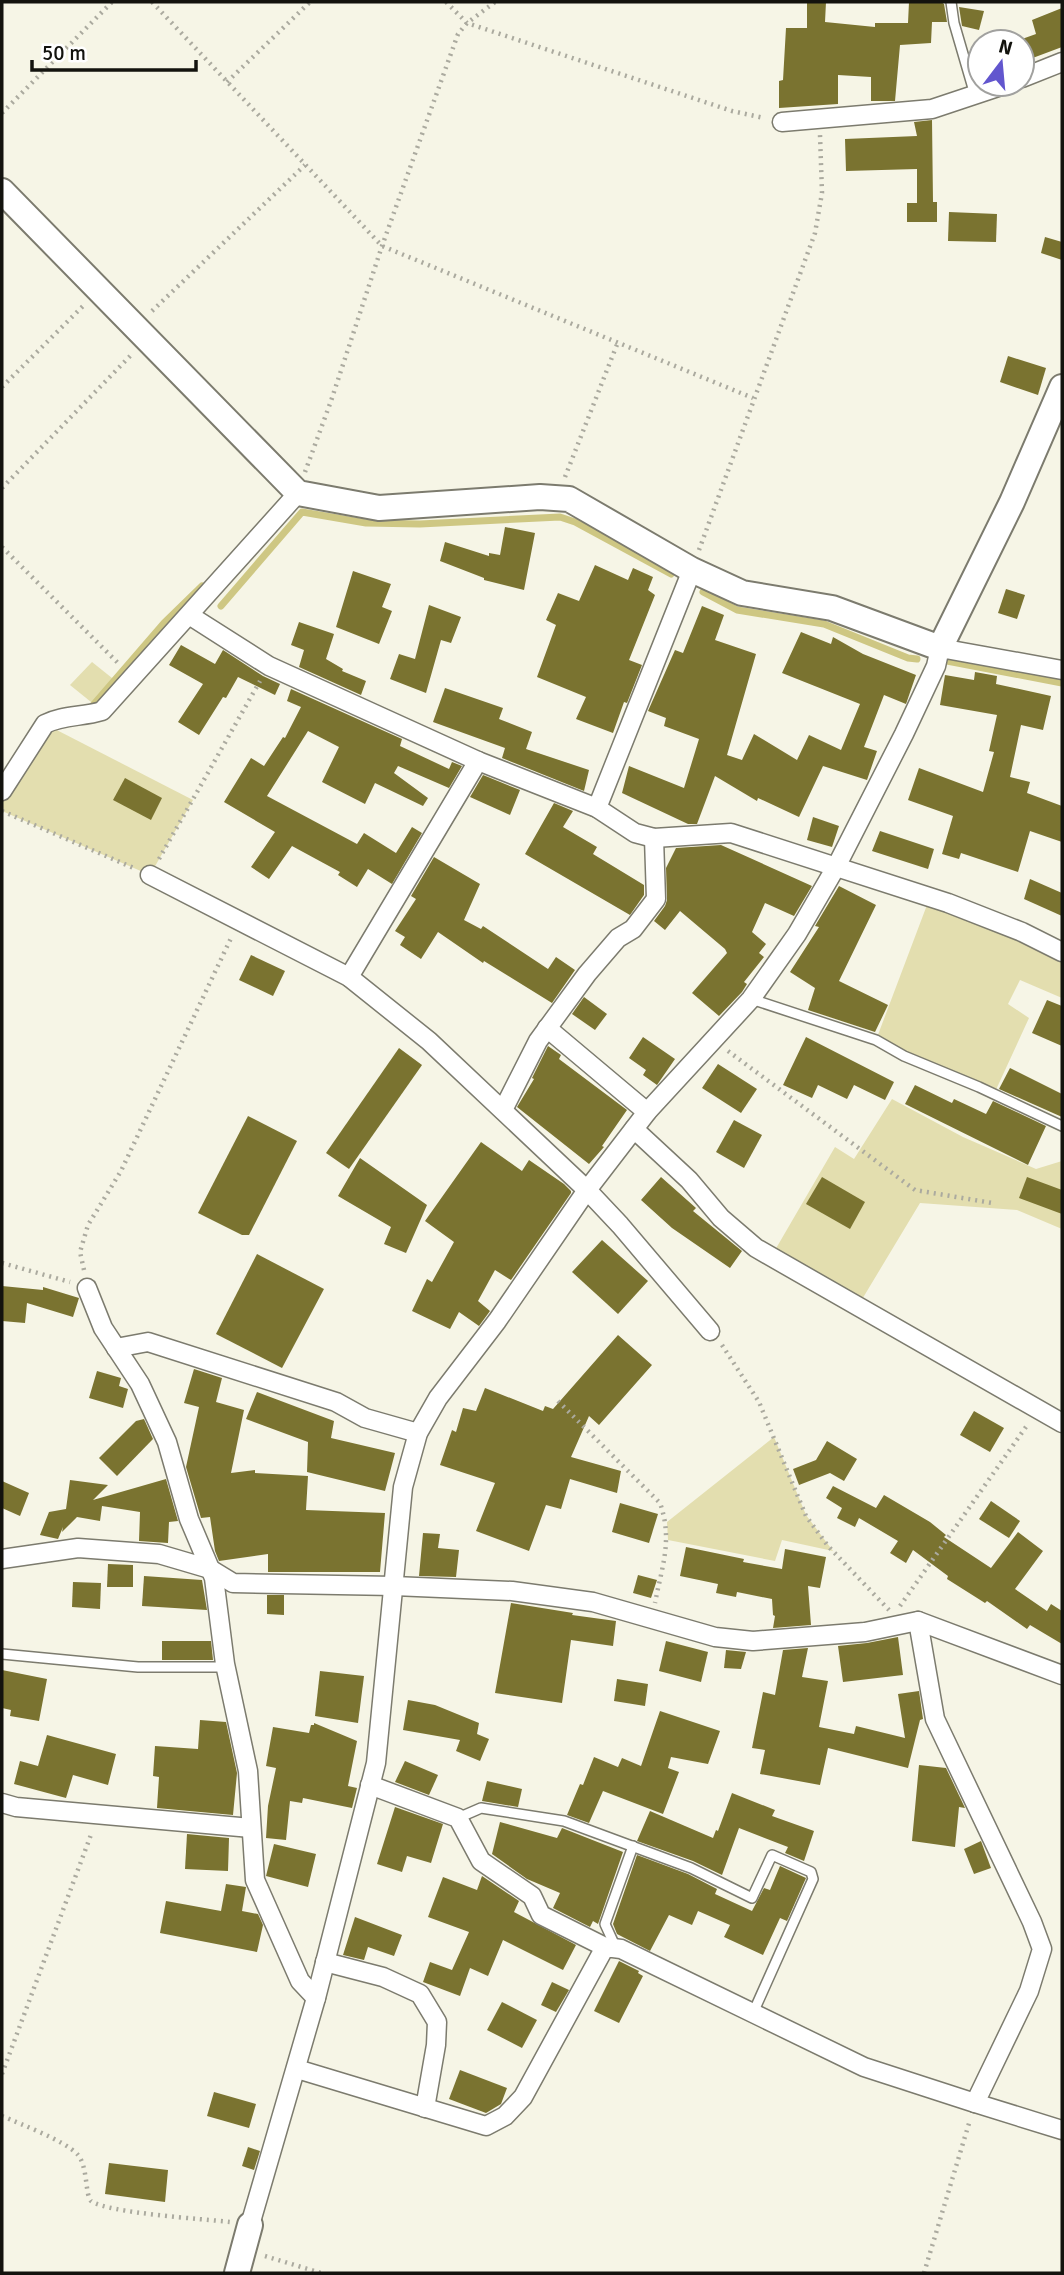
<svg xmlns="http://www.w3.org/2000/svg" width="1064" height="2275" font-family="Signika,sans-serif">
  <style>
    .green { fill: #e3deaf }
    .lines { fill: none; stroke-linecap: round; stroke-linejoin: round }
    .stream { stroke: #cec783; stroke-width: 7 }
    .building { fill: #7a7330 }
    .lane-casing { stroke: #7c7b6e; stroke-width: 12 }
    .street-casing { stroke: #7c7b6e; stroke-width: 21 }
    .secondary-casing { stroke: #7c7b6e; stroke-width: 28 }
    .path { stroke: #abaa9f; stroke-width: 4.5; stroke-dasharray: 2 5; stroke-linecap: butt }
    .lane { stroke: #fff; stroke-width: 9 }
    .street { stroke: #fff; stroke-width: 18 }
    .secondary { stroke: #fff; stroke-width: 24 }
  </style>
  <rect width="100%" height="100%" fill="#f6f5e6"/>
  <g class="green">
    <polygon points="92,662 117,682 96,706 70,685"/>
    <polygon points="45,724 193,800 150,875 2,811 2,791"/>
    <polygon points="930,897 1062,952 1062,998 1020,980 1008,1004 1029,1018 994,1094 876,1040"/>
    <polygon points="892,1099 963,1137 1036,1169 1062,1161 1062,1229 1017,1210 920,1203 858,1306 771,1257 835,1147 854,1159"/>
    <polygon points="774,1437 806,1515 833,1551 782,1540 775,1561 668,1540 667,1522"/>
  </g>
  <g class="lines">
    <g class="stream">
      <polyline points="703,592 737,610 824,624 908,658 917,659"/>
      <polyline points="221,606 302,512 366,523 420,524 560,517 575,522 671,574"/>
      <polyline points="947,661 1062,683"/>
      <polyline points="88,711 164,623 202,586"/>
    </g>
  </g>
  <g class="building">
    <polygon points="807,2 826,2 825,22 875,27 875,23 908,23 909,2 941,2 944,4 947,22 932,22 931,43 900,45 895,101 871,101 871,77 838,75 838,104 779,108 779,81 783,80 786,28 807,28"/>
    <polygon points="959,7 984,11 979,30 962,26"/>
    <polygon points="1062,8 1062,47 1022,62 1022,39 1036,34 1032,20"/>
    <polygon points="932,120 933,202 937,202 937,222 907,222 907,203 917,203 917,169 846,171 845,139 917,136 914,122"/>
    <polygon points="949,212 997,214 996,242 948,241"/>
    <polygon points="1045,237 1062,242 1062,260 1041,253"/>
    <polygon points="1008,356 1046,368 1038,395 1000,382"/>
    <polygon points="505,527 535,533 524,590 484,580 484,578 440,561 445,542 489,556 489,553 500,555"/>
    <polygon points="595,565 628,580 633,568 653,577 648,590 655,595 629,660 642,665 627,703 624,702 613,733 576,719 586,697 537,677 556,625 546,620 558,593 579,601"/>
    <polygon points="353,571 391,584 382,607 392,611 379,644 336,627"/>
    <polygon points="1006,589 1025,595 1017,619 998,613"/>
    <polygon points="429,605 461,617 451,643 441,640 426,693 390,679 399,654 415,659"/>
    <polygon points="702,606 724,615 715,640 756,654 727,755 742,760 754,734 797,760 809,735 841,750 860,704 782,673 801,632 831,644 833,637 863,654 916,675 906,704 884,695 864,747 877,751 867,780 823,766 799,817 758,798 757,801 715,776 697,824 688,824 622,793 629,766 684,788 699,739 664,726 666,718 648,711 675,650 683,653"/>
    <polygon points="299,622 334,634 326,659 343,669 342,671 366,681 361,695 299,667 304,650 291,645"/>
    <polygon points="181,645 215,664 223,650 263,676 280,684 275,695 238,677 226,698 223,697 199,735 178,722 203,684 169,665"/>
    <polygon points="975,672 997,676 996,684 1051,696 1043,730 1021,725 1010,777 1030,782 1027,793 1062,806 1062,842 1030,831 1018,872 961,853 959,859 942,854 953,816 908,800 919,768 983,792 994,752 989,751 997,715 940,705 945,675 974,680"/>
    <polygon points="445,688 503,708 499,719 532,732 526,749 589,770 584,791 502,758 505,748 433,722"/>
    <polygon points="291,689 402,739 400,746 449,769 452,762 462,766 449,788 398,766 394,773 428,798 423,806 375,783 365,804 322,782 339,747 308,731 267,796 357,844 364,833 396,853 412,827 422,833 392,884 368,869 357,887 338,875 340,872 292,846 269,879 251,867 275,832 224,802 251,758 264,766 283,737 285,738 301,707 287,701"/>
    <polygon points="483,775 520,790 510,815 470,797"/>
    <polygon points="125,778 162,798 151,820 113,800"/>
    <polygon points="554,803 573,811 563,827 597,847 593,854 644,885 644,895 630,915 525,854"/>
    <polygon points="813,817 839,826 832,847 807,840"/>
    <polygon points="880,831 934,849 928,869 872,851"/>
    <polygon points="721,845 812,886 794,916 765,903 752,932 766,944 759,953 764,957 744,982 747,984 742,992 719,1016 692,993 727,953 725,949 680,911 665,930 654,921 665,906 667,900 666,868 676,848"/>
    <polygon points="434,857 480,884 464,920 481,929 483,926 548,969 556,957 575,970 552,1003 484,961 483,963 438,932 421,959 400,945 405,937 395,931 416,899 411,896"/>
    <polygon points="1030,879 1062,893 1062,916 1024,899"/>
    <polygon points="839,886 876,905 839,981 888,1005 875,1032 808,1010 815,988 790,972 819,927 815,926"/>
    <polygon points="251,955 285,971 273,996 239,980"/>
    <polygon points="584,997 607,1014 595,1030 572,1014"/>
    <polygon points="1047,1000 1062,1006 1062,1046 1032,1033"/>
    <polygon points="643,1037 675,1059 657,1085 643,1075 646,1070 629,1058"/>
    <polygon points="806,1037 894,1082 885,1100 854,1085 847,1099 818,1085 812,1098 783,1085"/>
    <polygon points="548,1046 561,1055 559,1059 627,1110 602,1146 604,1147 589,1164 517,1107 534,1079 532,1078"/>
    <polygon points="399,1048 422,1065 349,1169 326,1153"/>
    <polygon points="718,1064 757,1089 741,1113 702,1088"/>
    <polygon points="1010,1068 1062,1094 1062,1117 999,1089"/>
    <polygon points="915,1085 952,1103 954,1099 986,1114 993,1101 1046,1126 1028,1165 905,1104"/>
    <polygon points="248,1116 297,1141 249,1235 242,1235 198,1213"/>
    <polygon points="734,1120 762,1135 744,1168 716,1152"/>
    <polygon points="481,1142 522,1171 529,1160 564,1184 571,1191 571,1193 511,1280 495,1270 478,1301 490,1311 479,1326 459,1312 450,1329 412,1311 427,1279 432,1282 454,1242 425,1221"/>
    <polygon points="360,1158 427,1205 406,1253 384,1244 391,1227 338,1196"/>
    <polygon points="661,1177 696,1208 693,1211 742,1251 730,1268 672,1228 641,1200"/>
    <polygon points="822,1177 865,1202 850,1229 806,1204"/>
    <polygon points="1027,1177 1062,1190 1062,1214 1019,1198"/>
    <polygon points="602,1240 648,1281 618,1314 572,1272"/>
    <polygon points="257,1254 324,1289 282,1368 216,1334"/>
    <polygon points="2,1286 43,1290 43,1287 79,1298 73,1317 27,1303 25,1323 2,1321"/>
    <polygon points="618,1335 652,1365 599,1425 589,1416 571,1457 621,1471 617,1493 570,1479 561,1509 546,1505 529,1551 476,1531 495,1483 440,1465 452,1430 456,1432 463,1408 476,1411 485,1388 543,1411 545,1406 553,1409"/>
    <polygon points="194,1369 222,1378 216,1402 244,1410 231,1473 255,1470 255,1473 308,1476 306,1510 385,1513 380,1572 268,1572 268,1554 219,1561 215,1551 210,1517 201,1518 186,1467 199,1407 184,1403"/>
    <polygon points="97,1371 121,1378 119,1386 128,1389 123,1408 89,1398"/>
    <polygon points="257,1392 334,1421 331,1438 395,1453 385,1491 307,1472 308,1442 246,1419"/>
    <polygon points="974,1411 1004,1428 990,1452 960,1435"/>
    <polygon points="144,1419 153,1439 117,1476 99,1458 136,1421"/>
    <polygon points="827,1441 857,1459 844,1481 830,1473 799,1485 793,1469 816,1460"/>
    <polygon points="166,1479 178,1521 169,1522 168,1543 139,1541 140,1512 102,1506 100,1521 77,1517 62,1532 63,1527 58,1539 40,1535 49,1512 66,1509 70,1480 108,1485 93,1500"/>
    <polygon points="2,1481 29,1493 20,1516 2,1508"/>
    <polygon points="833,1486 876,1508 884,1495 930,1522 946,1535 944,1537 991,1568 1018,1532 1043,1551 1015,1589 1047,1611 1051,1604 1062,1611 1062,1644 1030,1625 1027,1629 987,1601 985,1603 947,1579 948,1576 913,1550 906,1563 890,1553 898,1541 859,1518 855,1527 837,1518 842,1508 826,1498"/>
    <polygon points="991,1501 1020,1521 1009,1538 979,1519"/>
    <polygon points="620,1503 658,1514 649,1543 612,1532"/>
    <polygon points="423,1533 440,1534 438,1548 459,1550 456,1577 419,1576"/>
    <polygon points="686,1547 744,1559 743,1562 782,1569 785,1549 826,1557 820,1588 808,1586 811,1625 773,1628 775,1616 773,1615 772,1599 737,1592 736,1597 716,1593 718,1584 680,1576"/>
    <polygon points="108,1564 133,1565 133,1587 107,1587"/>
    <polygon points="638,1575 657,1580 651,1598 633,1593"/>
    <polygon points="144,1576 202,1580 207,1610 142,1606"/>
    <polygon points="73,1582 101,1583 100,1609 72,1607"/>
    <polygon points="267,1595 284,1595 284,1615 267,1614"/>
    <polygon points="511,1603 573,1613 572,1615 616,1621 613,1646 571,1640 562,1703 495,1693"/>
    <polygon points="898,1637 903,1675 843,1682 838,1646 867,1643"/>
    <polygon points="162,1641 211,1641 213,1660 162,1660"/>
    <polygon points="666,1641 708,1652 701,1682 659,1671"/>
    <polygon points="808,1648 802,1677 828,1681 819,1727 854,1734 856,1726 905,1738 898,1694 919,1691 923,1719 920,1720 908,1768 828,1748 820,1785 760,1774 765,1750 752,1748 763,1692 775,1695 783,1650"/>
    <polygon points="726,1650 746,1652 741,1669 724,1668"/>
    <polygon points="2,1670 47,1679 39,1721 10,1716 11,1710 2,1708"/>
    <polygon points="320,1671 364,1676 358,1723 315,1716"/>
    <polygon points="617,1679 648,1684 645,1706 614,1701"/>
    <polygon points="408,1700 435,1705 479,1723 477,1734 489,1739 480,1761 456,1751 460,1740 403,1730"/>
    <polygon points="660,1711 720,1731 708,1764 671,1757 668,1768 679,1772 663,1814 603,1791 589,1823 567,1815 580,1784 583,1785 594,1757 618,1767 622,1758 641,1766"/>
    <polygon points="200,1720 226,1722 237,1773 233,1815 157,1808 159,1777 153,1776 155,1746 198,1749"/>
    <polygon points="314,1723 357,1741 348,1786 357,1788 352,1808 303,1798 302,1803 290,1801 286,1840 266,1838 268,1806 276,1768 266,1766 273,1727 309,1733 311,1725 314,1725"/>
    <polygon points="47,1735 116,1754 108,1785 73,1775 66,1798 14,1784 20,1761 38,1766"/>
    <polygon points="405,1761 438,1775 429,1795 395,1782"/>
    <polygon points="919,1765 946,1768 965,1808 959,1807 955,1847 912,1841"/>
    <polygon points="487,1781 522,1789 518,1807 482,1801"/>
    <polygon points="732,1793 775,1810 772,1816 814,1831 804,1861 785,1853 788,1847 739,1828 722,1875 693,1861 637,1841 650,1811 713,1838 716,1830 718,1831"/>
    <polygon points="395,1807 443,1824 431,1863 407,1856 402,1872 377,1864"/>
    <polygon points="500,1822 557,1838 562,1828 623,1852 598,1924 593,1921 590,1927 553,1908 560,1893 527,1879 492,1854"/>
    <polygon points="187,1834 229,1838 228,1871 185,1869"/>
    <polygon points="981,1841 991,1868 974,1874 964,1849"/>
    <polygon points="274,1844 316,1854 308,1887 266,1876"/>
    <polygon points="637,1855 688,1874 717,1889 715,1894 752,1911 764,1888 770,1890 780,1866 806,1878 787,1921 780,1918 763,1955 724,1937 730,1925 698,1911 692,1925 669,1915 650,1951 617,1934 613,1924"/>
    <polygon points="482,1876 519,1901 514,1912 576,1945 563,1970 503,1940 488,1976 470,1968 460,1996 423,1982 430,1962 452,1970 469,1932 428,1917 443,1877 477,1890"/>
    <polygon points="226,1884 246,1887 242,1911 258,1914 263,1925 257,1952 160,1933 166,1901 221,1911"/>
    <polygon points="355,1917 402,1935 394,1956 368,1947 364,1960 343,1955"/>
    <polygon points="619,1961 639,1971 638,1973 643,1976 619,2023 594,2011"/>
    <polygon points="552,1982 569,1990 556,2012 541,2005"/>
    <polygon points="502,2002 537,2020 522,2048 487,2030"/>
    <polygon points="460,2070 507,2088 501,2104 486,2113 449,2099"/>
    <polygon points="214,2092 256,2104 249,2128 207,2116"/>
    <polygon points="248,2147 260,2151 254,2170 242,2166"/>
    <polygon points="109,2163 168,2170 165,2202 105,2194"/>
  </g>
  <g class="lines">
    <g class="lane-casing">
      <g id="lane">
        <polyline points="951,2 954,23 975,95"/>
        <polyline points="751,999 876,1040 904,1056 979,1087 1062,1126"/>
        <polyline points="2,1654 138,1667 226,1667"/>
        <polyline points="458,1818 481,1808 564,1821 691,1868 752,1898 772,1855 811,1872 813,1879 753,2013"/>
        <polyline points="616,1948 605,1924 633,1846"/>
      </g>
    </g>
    <g class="street-casing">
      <g id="street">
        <polyline points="1022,78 1062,62"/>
        <polyline points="782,122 932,109 1007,84"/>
        <polyline points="189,615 269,666 478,761 597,808 635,833 654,838 731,833 948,903 1022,932 1062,952"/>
        <path d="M 2,791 L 45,724 C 62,715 83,717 102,711 L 298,493"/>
        <polyline points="597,808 692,570"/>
        <polyline points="150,875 349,977 429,1041 587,1190 620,1225 710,1331"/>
        <polyline points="349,977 478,761"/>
        <polyline points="547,1028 647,1112"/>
        <polyline points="503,1110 538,1041 587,974 618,938 633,929 656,899 654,838"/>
        <polyline points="634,1129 689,1180 721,1218 756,1248 1062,1423"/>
        <polyline points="87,1288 103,1328 140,1384 167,1442 189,1519 214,1578 225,1664 248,1771 255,1880 300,1981 316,1998"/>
        <polyline points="116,1348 148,1342 336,1402 365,1418 418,1433"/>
        <polyline points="2,1559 78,1548 159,1554 210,1569 233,1583 394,1586 512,1591 593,1602 715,1637 753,1641 865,1632 918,1621 1062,1675"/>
        <polyline points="918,1621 935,1719 1032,1922 1042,1949 1029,1991 975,2103 1062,2130"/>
        <polyline points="370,1785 458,1818 481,1861 532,1896 541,1915 605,1947"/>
        <polyline points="2,1803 16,1807 251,1828"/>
        <polyline points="325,1962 383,1977 420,1994 437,2022 436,2045 425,2108"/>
        <polyline points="297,2069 486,2126 505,2116 523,2097 605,1947 621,1949 864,2067 975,2103"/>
        <polyline points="250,2225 316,1998 376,1763 403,1487 418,1433 438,1398 497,1321 587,1190 647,1112 751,999 797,934 836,867 904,734 936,666 940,648 1062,670"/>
      </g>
    </g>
    <g class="secondary-casing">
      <g id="secondary">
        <polyline points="2,191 298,493 379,508 540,497 569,499 692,570 742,593 832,608 940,648 1012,502 1062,387"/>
        <polyline points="237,2273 250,2225"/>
      </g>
    </g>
    <g class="path">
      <polyline points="152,2 382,246 753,398"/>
      <polyline points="446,2 467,23 732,111 764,118"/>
      <polyline points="227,82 310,2"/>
      <polyline points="2,113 112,2"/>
      <polyline points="152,311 305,165"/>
      <polyline points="2,387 85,304"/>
      <polyline points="305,472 331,401 382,246 458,34 467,23 495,2"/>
      <polyline points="565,477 618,342"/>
      <polyline points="2,488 133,353"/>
      <polyline points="2,547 119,664"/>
      <polyline points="699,550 815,233 822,193 820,135"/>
      <polyline points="2,811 136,869"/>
      <polyline points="159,859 260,681"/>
      <polyline points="728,1051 915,1190 992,1203"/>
      <polyline points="2,1263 70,1282"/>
      <polyline points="84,1270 80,1252 88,1225 121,1171 232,936"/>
      <polyline points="722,1345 759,1402 806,1516 828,1546 889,1610"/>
      <path d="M 558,1401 L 660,1503 C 673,1540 662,1566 655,1603"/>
      <polyline points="900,1606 1028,1424"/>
      <polyline points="2,2074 92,1832"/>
      <path d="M 2,2116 C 20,2124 66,2141 78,2155 C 88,2167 85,2195 91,2201 C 107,2213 204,2219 230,2222"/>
      <polyline points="265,2256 321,2273"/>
      <polyline points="924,2273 970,2120"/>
    </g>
    <use href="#lane" class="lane"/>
    <use href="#street" class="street"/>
    <use href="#secondary" class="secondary"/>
  </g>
  <rect width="1064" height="2275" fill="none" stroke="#13130e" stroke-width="7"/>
  <g transform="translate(1001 63) rotate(16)"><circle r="33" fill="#ffffff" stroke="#a1a19f" stroke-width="2"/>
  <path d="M0-5L12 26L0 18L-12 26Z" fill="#6256ce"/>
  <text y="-10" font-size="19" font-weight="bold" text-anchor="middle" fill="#13130e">N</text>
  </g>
  <path d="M32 60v10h164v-10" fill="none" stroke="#13130e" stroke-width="3.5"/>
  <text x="42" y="60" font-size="21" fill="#13130e" stroke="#ffffff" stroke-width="5" paint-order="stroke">50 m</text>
</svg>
